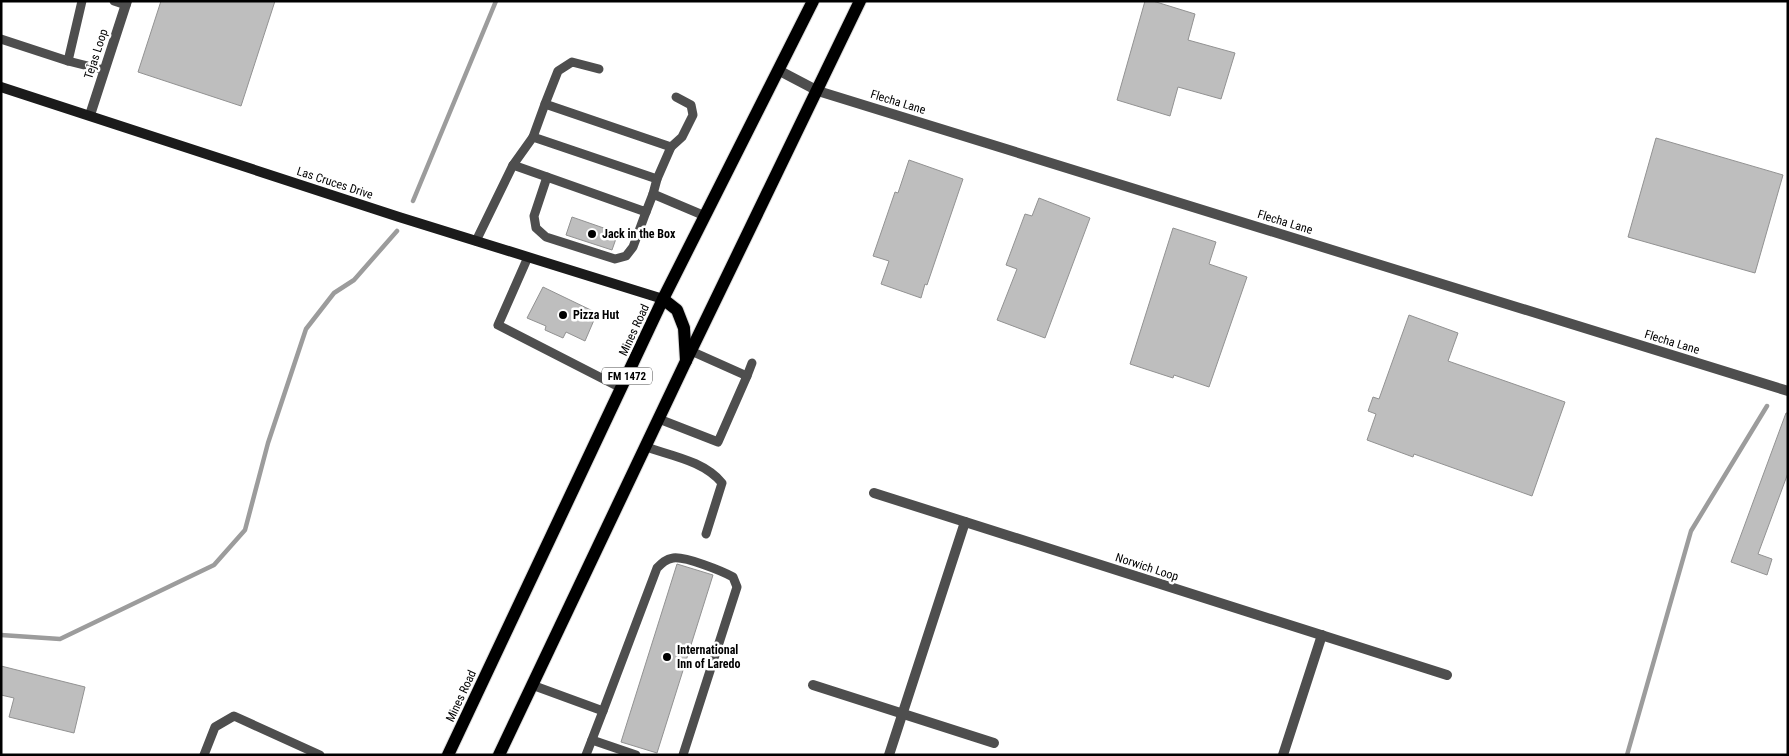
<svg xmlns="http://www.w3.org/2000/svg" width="1789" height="756" font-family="'Roboto Condensed',sans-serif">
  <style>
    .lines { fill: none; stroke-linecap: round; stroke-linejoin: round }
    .stream { stroke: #9c9c9c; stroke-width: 4.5 }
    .building { fill: #bebebe; stroke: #929292 }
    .primary-casing { stroke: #dbdbdb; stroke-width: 14 }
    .lane { stroke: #4e4e4e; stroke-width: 9 }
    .street { stroke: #4e4e4e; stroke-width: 10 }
    .secondary { stroke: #1b1b1b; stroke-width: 10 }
    .primary { stroke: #000; stroke-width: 12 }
    .poi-dot { fill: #000; stroke: #fff; stroke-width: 2 }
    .labels { text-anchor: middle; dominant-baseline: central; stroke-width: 5; stroke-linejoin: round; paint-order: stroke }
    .shield { fill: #fff; stroke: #4c4c4c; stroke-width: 1 }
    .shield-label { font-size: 11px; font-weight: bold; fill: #000 }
    .street-label { font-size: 12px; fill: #000; stroke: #fff }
    .poi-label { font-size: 12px; font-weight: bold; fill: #000; stroke: #fff; text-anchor: start }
  </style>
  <rect width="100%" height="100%" fill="#fff"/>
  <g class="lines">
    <g class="stream">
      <polyline points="413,201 496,1"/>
      <polyline points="1,635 60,639 214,565 245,530 268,443 306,329 334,293 354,280 397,231"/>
      <polyline points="1627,755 1691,531 1767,406"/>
    </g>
  </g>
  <g class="building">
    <polygon points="161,1 275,1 241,106 138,72"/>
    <polygon points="1145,1 1153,1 1195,14 1188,40 1235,53 1221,99 1178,87 1170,116 1117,100"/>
    <polygon points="1656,138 1783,175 1755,273 1628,237"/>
    <polygon points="909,160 963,179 927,285 925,284 921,298 881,284 889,261 873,256 895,192 898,193"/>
    <polygon points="1039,198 1090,218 1045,338 997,320 1017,269 1006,265 1025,214 1032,216"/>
    <polygon points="572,217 618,233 612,250 566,235"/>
    <polygon points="1173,228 1216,242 1209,264 1247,277 1209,387 1174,375 1173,378 1130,364"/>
    <polygon points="543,287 597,313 585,341 566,332 563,338 545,330 546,326 527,318"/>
    <polygon points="1409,315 1458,333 1448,361 1565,402 1532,496 1414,454 1413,457 1367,440 1376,414 1368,411 1373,397 1379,399"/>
    <polygon points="1786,413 1788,413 1788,473 1758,554 1772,559 1767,575 1731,562"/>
    <polygon points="677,564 713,575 657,753 621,742"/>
    <polygon points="1,666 85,687 74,733 9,717 14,698 1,695"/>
  </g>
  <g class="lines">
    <g class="primary-casing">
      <g id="primary">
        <polyline points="663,299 677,310 684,328 686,361"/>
        <polyline points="448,755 663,299 813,1"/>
        <polyline points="499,755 686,361 860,1"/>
      </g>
    </g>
    <g class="lane">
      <polyline points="114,1 126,5"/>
      <polyline points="1,39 68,61 82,1"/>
      <polyline points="68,61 104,70"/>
      <polyline points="545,104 558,71 572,62 599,69"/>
      <polyline points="513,165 533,137"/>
      <polyline points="547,177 534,216 536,228 546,237 615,259 626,256 633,247 646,212"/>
      <polyline points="657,179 533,137 545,104 671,147"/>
      <polyline points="653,194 657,179 671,147 682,137 693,115 691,105 676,97"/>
      <polyline points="476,241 513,165 646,212 653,194 705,216"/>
      <polyline points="528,257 498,325 621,388"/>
      <polyline points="747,376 752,363"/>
      <polyline points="659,419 718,442 747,376 691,351"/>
      <path d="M 646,447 C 672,456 704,461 722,483 L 706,534"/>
      <path d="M 532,685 L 603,711 L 657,568 C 662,563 666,559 673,558 C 685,556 722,571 733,577 L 737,587 L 683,755"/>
      <polyline points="592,740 636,755"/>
      <polyline points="204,755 215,727 234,716 320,755"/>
      <polyline points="586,755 603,711"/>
    </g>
    <g class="street">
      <polyline points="778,70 818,91 1788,391"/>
      <polyline points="90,115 127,1"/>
      <polyline points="874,493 1447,675"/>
      <polyline points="813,685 994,743"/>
      <polyline points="889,755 965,522"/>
      <polyline points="1283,755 1322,635"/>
    </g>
    <polyline class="secondary" points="1,87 399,217 663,299"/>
    <use href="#primary" class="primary"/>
  </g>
  <g class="poi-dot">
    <circle cx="592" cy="234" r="5"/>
    <circle cx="563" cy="315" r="5"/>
    <circle cx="667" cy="657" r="5"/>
  </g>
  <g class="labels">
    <rect class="shield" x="602" y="367.5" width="50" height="17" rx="4"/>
    <g class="shield-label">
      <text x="627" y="376">FM 1472</text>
    </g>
    <g class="street-label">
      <text transform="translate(96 54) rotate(-72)">Tejas Loop</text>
      <text transform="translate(898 102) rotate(17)">Flecha Lane</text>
      <text transform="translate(335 183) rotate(18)">Las Cruces Drive</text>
      <text transform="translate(1285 222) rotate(17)">Flecha Lane</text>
      <text transform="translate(634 330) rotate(-65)">Mines Road</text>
      <text transform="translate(1672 342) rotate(17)">Flecha Lane</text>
      <text transform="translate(1147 567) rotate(18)">Norwich Loop</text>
      <text transform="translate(461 696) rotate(-65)">Mines Road</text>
    </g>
    <g class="poi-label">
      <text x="602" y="234">Jack in the Box</text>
      <text x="573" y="315">Pizza Hut</text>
      <text x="677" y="650">International<tspan x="677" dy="14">Inn of Laredo</tspan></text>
    </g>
  </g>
  <rect width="1789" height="756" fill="none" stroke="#000000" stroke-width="5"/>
</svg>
